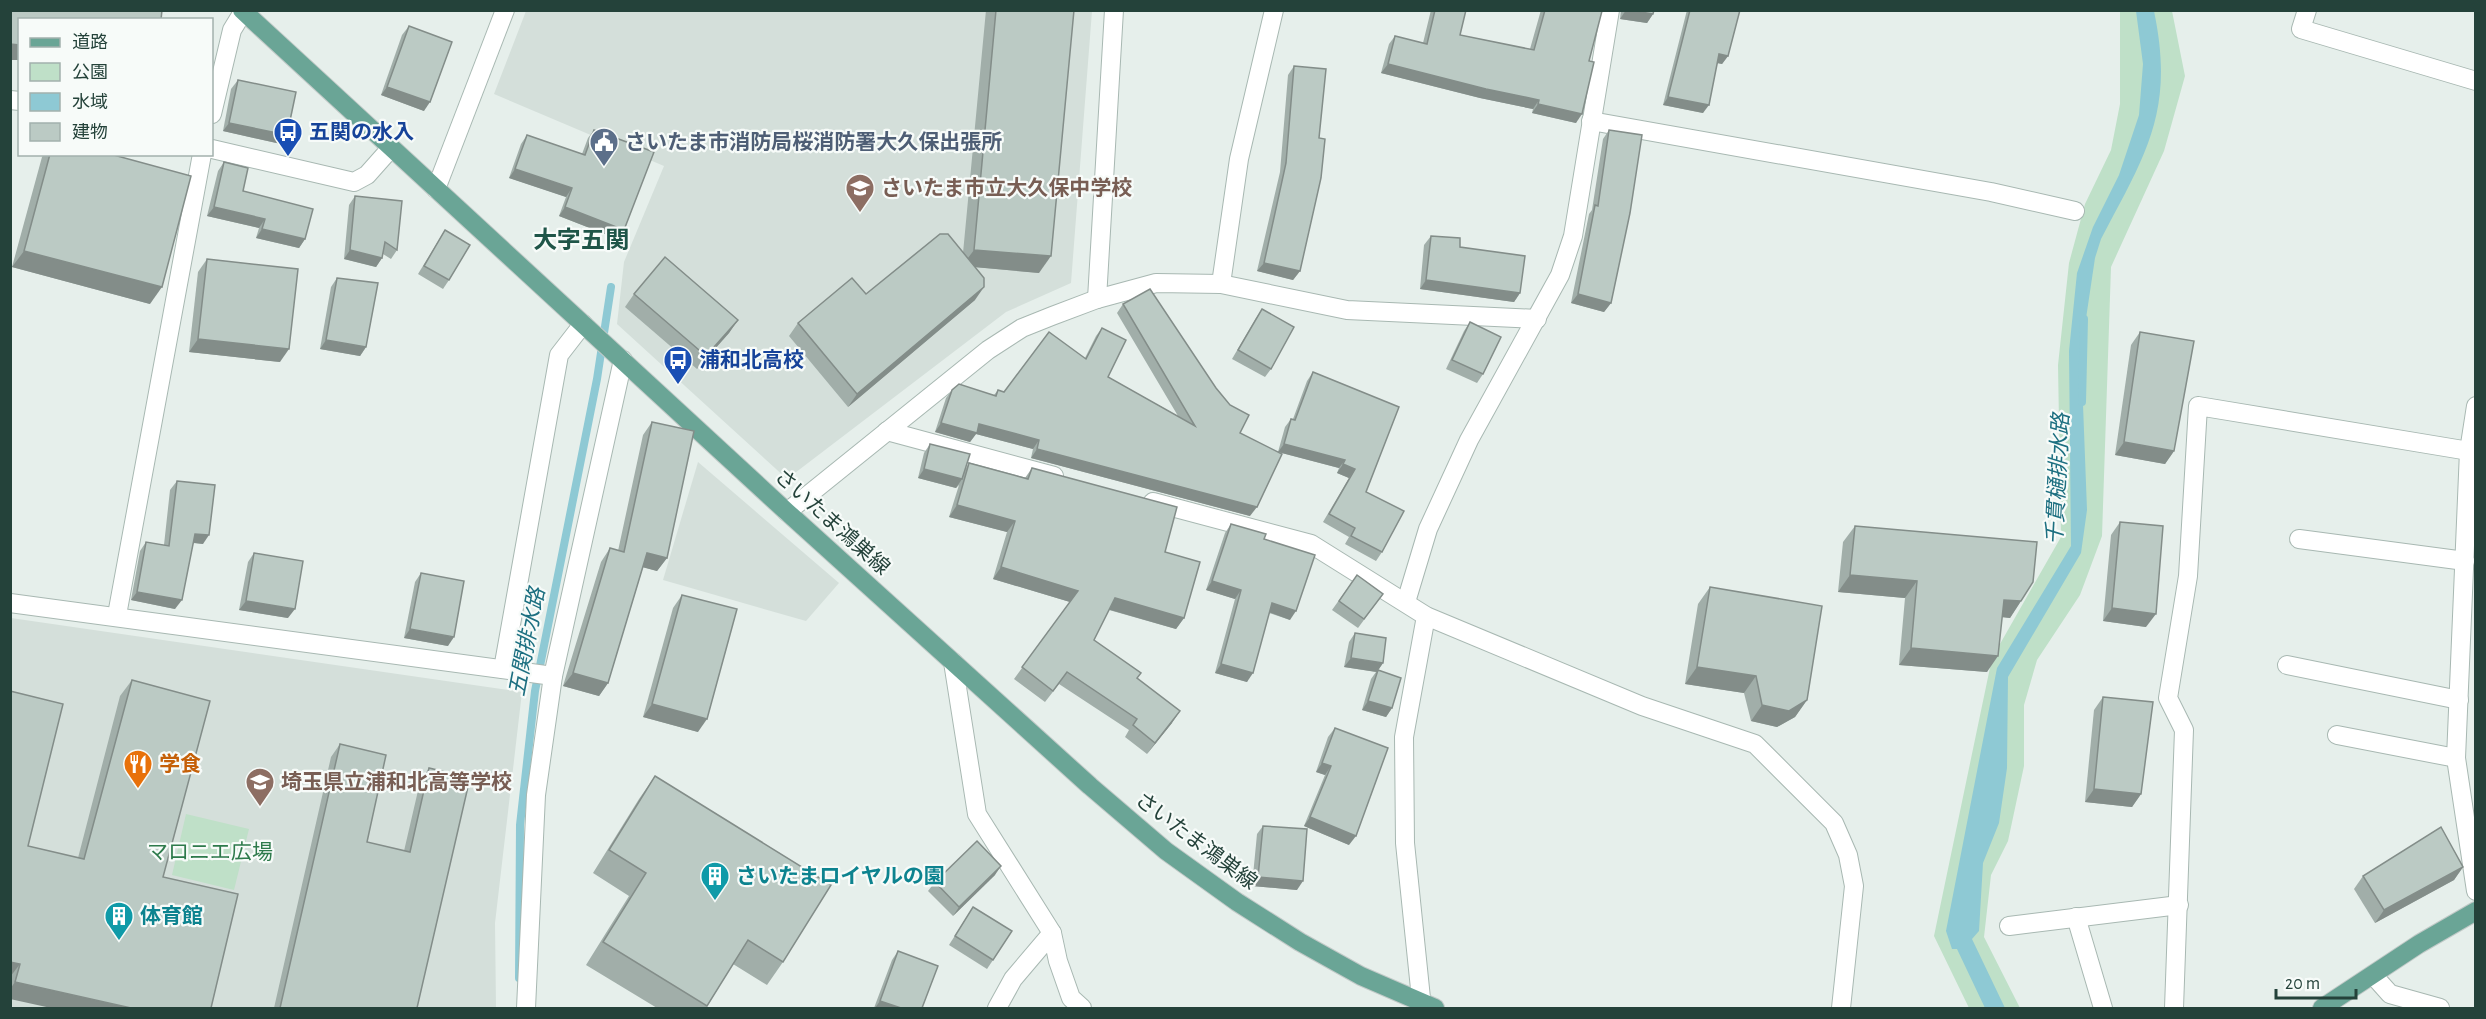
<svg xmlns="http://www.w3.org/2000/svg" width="2486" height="1019" font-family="'Alegreya Sans','Noto Sans JP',sans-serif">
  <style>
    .built { fill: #d4dfda }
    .green { fill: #bfe0c8 }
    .water { fill: #8ec9d4 }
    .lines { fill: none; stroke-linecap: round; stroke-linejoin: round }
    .stream { stroke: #8ec9d4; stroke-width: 8 }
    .minor-casing { stroke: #a8b8b2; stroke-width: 20 }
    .major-casing { stroke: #c2cac8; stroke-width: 20 }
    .minor { stroke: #fff; stroke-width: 18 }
    .major { stroke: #6aa596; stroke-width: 18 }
    .wall { fill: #a1aea9 }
    .shaded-wall { fill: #838d89 }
    .building { fill: #bbcac4; stroke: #838d89; stroke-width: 1.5 }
    .labels { text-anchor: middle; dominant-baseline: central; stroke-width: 4.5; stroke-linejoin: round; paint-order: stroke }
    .transit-label { font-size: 21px; font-weight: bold; fill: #164399; stroke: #f7fbf9; text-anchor: start }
    .service-label { font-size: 21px; font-weight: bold; fill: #4e5e75; stroke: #f7fbf9; text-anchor: start }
    .education-label { font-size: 21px; font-weight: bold; fill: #785e54; stroke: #f7fbf9; text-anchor: start }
    .street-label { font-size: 21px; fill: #24423a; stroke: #f7fbf9 }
    .food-label { font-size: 21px; font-weight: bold; fill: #c56008; stroke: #f7fbf9; text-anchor: start }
    .park-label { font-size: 21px; fill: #2d7a4b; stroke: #f7fbf9 }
    .culture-label { font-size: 21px; font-weight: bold; fill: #0d838f; stroke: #f7fbf9; text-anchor: start }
    .water-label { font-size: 22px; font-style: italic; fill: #1c6f80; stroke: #f7fbf9 }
    .quarter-label { font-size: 24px; font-weight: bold; fill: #1f5548; stroke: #f7fbf9 }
  </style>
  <rect width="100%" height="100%" fill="#e6efeb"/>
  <g class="built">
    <polygon points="526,11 1092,11 1071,283 1006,312 787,479 617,324 624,262 664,166 494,94"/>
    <polygon points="698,462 839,583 806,621 663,580"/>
    <polygon points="11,618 522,692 495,923 496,1008 11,1008"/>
  </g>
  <g class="green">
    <polygon points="2120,11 2172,11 2185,76 2164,151 2111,267 2102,536 2080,595 2037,660 2024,705 2024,766 2008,841 1991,875 1984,937 2020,1008 1969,1008 1934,936 1992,658 2061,537 2058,365 2069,263 2085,204 2111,150 2120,104"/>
    <polygon points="186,814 249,829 234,890 172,875"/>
  </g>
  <path class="water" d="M 2136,11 L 2154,11 C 2175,111 2146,154 2101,239 L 2095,258 L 2081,352 L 2087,510 L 2081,553 L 2008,677 L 2007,768 L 1999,823 L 1983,863 L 1979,931 L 1972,939 L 2005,1008 L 1985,1008 L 1957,949 L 1952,949 L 1946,931 L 1997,668 L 2071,546 L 2069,351 L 2077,273 L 2093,227 L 2119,175 L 2139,115 L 2143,64 Z"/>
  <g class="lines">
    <g class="stream">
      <polyline points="2082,402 2084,319"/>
      <polyline points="519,978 520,825 535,691 597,379 611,287"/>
    </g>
    <g class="minor-casing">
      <g id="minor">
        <polyline points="2307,10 2301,29 2476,81"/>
        <polyline points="10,100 20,101"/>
        <polyline points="212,114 232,30 243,12"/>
        <polyline points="1591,121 1991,192 2075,211"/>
        <polyline points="212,149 354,182 367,175 391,148"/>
        <polyline points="436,189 505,10"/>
        <polyline points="1221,284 1239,159 1274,10"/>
        <polyline points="1097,299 1114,10"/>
        <polyline points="2476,406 2469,451 2456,758 2476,891"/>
        <polyline points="887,431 1054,476"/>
        <polyline points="1153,502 1311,544 1426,616 1642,706 1755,744 1834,823 1848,855 1854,886 1841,1008"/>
        <polyline points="787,512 988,350 1022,328 1052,316 1097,299 1156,283 1221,284 1347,310 1537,319"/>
        <polyline points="2299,539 2465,561"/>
        <polyline points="1406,602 1428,529 1469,440 1560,275 1573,236 1610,10"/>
        <polyline points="10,603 553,676"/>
        <polyline points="117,615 202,154"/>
        <polyline points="953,662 977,814 1052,933 1058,961 1071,998 1082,1008"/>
        <polyline points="2287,665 2459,700"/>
        <polyline points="503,669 559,355 583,324"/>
        <polyline points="2337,735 2456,758"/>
        <polyline points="2076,917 2103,1008"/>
        <polyline points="2009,926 2179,905"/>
        <polyline points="2373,975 2390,994 2440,1008"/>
        <polyline points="526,1008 536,795 553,676 623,360"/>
        <polyline points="997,1008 1013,979 1052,933"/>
        <polyline points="1422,1008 1405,843 1404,737 1426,616"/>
        <polyline points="2174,1008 2184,730 2168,698 2188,576 2198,406 2469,451"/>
      </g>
    </g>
    <g class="major-casing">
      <g id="major">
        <polyline points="242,10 787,512 1090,786 1166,851 1237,902 1300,942 1361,976 1435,1008"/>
        <polyline points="2322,1008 2419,944 2476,911"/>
      </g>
    </g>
    <use href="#minor" class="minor"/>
    <use href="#major" class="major"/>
  </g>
  <g class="wall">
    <polygon points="986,10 1074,10 1039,273 975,267 975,300 848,407 789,336 798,323 866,294 963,253"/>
    <polygon points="1431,10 1466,10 1460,35 1530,49 1541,10 1600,10 1576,123 1532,113 1533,109 1480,98 1381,73 1389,44 1395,36 1423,43"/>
    <polygon points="1621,10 1654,10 1653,14 1647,23 1620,19"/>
    <polygon points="1687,10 1740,10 1728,56 1722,64 1717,63 1703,113 1663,105"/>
    <polygon points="409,26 424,111 381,95 402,35"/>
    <polygon points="1294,66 1300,271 1293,280 1257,271 1280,172 1288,75"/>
    <polygon points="238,80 287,135 281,144 223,131 231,89"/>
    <polygon points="594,130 618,239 559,216 566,197 509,178 521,144 527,135 582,154 588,138"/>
    <polygon points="1609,130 1611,303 1604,312 1571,303 1589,214 1592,210 1603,139"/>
    <polygon points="44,154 110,154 150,304 12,267 42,157"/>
    <polygon points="224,162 243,191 305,239 299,248 256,238 259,228 207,216 218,171"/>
    <polygon points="355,196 397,250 391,259 383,254 382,258 376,267 344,259 349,205"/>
    <polygon points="445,230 449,280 443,289 418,274"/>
    <polygon points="1431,236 1520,293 1514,302 1420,289 1424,245"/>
    <polygon points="207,259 280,362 189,352 198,272"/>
    <polygon points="337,278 366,347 360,356 320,349 331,287"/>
    <polygon points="634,294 738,320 729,333 697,369 625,307"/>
    <polygon points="1123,304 1240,433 1250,516 1031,458 1033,449 976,434 970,442 935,432 946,398 952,390 994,395 998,390 1004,392 1085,358 1096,336 1102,328 1108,377 1178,416 1117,313"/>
    <polygon points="1262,309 1271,369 1265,377 1232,359 1256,318"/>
    <polygon points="1470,322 1483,374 1477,383 1446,369 1464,331"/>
    <polygon points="2140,332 2174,451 2165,464 2115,455 2131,345"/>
    <polygon points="1313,372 1366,492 1382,552 1376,561 1345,544 1349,537 1323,522 1349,478 1337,473 1339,468 1278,452 1285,427 1291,419 1293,419 1307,381"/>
    <polygon points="652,422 667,558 657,571 643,567 608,683 599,696 563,686 601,562 610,548 618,551 643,435"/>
    <polygon points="930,444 966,468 969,463 1025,478 1032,468 1165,552 1184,618 1176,629 1109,610 1094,640 1137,678 1172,723 1147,754 1125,737 1129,730 1059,684 1045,702 1014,679 1070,602 993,579 1007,532 949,517 959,485 956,488 918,478 924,453"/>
    <polygon points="177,481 203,544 193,543 175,609 131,600 140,551 146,542 164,545 170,490"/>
    <polygon points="2120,522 2146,627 2103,621 2111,535"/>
    <polygon points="1231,524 1264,539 1290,620 1269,613 1247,682 1215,673 1235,599 1206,590 1225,533"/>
    <polygon points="1855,526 2021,601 2010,618 2002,617 1987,672 1899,665 1905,598 1838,592 1843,542"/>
    <polygon points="254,553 288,618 239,610 248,562"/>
    <polygon points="421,573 448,646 404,638 415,582"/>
    <polygon points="1357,575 1383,594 1358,628 1332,610"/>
    <polygon points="1710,587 1807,700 1795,717 1777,727 1751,721 1744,693 1685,684 1698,604"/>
    <polygon points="682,595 698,732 643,717 673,608"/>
    <polygon points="1355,633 1383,663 1378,670 1392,708 1386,717 1362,710 1371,679 1376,672 1344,667 1349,642"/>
    <polygon points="132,680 163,877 10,999 10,691 28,846 78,858 120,696"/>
    <polygon points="2103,697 2141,794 2132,807 2085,802 2094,710"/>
    <polygon points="1335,728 1349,845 1304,826 1325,775 1316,772 1328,737"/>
    <polygon points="340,744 367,842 404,851 420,782 429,768 417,1008 274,1008 331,757"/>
    <polygon points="655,776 783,962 767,985 733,964 706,1008 657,1008 586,965 629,896 593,873 639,799"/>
    <polygon points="1263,826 1297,890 1252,886 1257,834"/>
    <polygon points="2463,867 2454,880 2375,923 2354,889 2363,876"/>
    <polygon points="995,875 953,916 928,891 935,882"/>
    <polygon points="973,907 993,960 987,969 949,945"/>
    <polygon points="898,951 922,1008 874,1008 892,960"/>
  </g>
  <g class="shaded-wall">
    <polygon points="1626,10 1629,10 1653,14 1647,23 1620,19"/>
    <polygon points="10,44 20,45 20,60 10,60"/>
    <polygon points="1719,54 1728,56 1722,64 1713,62"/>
    <polygon points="1388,64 1539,100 1533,109 1480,98 1381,73"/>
    <polygon points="387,87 430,102 424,111 381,95"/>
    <polygon points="1668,97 1709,105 1703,113 1663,105"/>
    <polygon points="1538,104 1582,114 1576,123 1532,113"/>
    <polygon points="229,123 287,135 281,144 223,131"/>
    <polygon points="515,169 572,188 566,197 509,178"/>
    <polygon points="214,207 265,219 259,228 207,216"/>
    <polygon points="565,207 624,230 618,239 559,216"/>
    <polygon points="262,229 305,239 299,248 256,238"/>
    <polygon points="350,250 382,258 376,267 344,259"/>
    <polygon points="974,250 1051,256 1039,273 962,266"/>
    <polygon points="24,251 162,287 150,304 12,267"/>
    <polygon points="1264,263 1300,271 1293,280 1257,271"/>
    <polygon points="1426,280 1520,293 1514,302 1420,289"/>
    <polygon points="984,287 975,300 848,407 857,394"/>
    <polygon points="1578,294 1611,303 1604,312 1571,303"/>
    <polygon points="738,320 729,333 697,369 706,356"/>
    <polygon points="198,339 289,349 280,362 189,352"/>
    <polygon points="326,340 366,347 360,356 320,349"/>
    <polygon points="941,423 979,424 1039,440 1033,449 976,434 970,442 935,432"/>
    <polygon points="2124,442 2174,451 2165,464 2115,455"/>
    <polygon points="1284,444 1345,460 1339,468 1278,452"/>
    <polygon points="1037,449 1257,507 1250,516 1031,458"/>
    <polygon points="1343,464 1355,469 1349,478 1337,473"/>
    <polygon points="924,469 962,479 956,488 918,478"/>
    <polygon points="957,505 1015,521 1007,532 949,517"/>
    <polygon points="195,534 209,535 203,544 188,542"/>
    <polygon points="647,553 667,558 657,571 638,566"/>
    <polygon points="1001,567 1078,591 1070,602 993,579"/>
    <polygon points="1850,575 1917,581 1905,598 1838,592"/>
    <polygon points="1212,581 1241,590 1235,599 1206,590"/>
    <polygon points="137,592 182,600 175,609 131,600"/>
    <polygon points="1115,598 1184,618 1176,629 1107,609"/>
    <polygon points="2004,600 2021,601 2010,618 1992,616"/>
    <polygon points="246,601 295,609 288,618 239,610"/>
    <polygon points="1272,603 1296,611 1290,620 1266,611"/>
    <polygon points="2112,608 2156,614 2146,627 2103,621"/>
    <polygon points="410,629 454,637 448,646 404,638"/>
    <polygon points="1911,648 1998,656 1987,672 1899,665"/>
    <polygon points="1351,658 1383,663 1377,672 1344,667"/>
    <polygon points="1221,664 1253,673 1247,682 1215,673"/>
    <polygon points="1697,667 1756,676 1744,693 1685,684"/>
    <polygon points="573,673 608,683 599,696 563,686"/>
    <polygon points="1807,700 1795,717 1777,727 1751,721 1762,705"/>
    <polygon points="1368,701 1392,708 1386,717 1362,710"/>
    <polygon points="652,704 707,719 698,732 643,717"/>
    <polygon points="1180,711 1172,723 1147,754 1155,743"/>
    <polygon points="1322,763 1331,766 1325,775 1316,772"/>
    <polygon points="2094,789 2141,794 2132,807 2085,802"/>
    <polygon points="1310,817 1356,836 1349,845 1304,826"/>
    <polygon points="1001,866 995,875 953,916 959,907"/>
    <polygon points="2463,867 2454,880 2375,923 2384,910"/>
    <polygon points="1258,877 1303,881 1297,890 1252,886"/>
    <polygon points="10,962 20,964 10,977"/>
    <polygon points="15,982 131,1008 51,1008 10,999 10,989"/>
    <polygon points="880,1001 901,1008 875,1008"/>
  </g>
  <g class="building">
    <polygon points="10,10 162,10 161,20 20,20 20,45 10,44"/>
    <polygon points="996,10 1074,10 1051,256 974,250"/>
    <polygon points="1435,10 1466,10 1460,35 1534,50 1545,10 1602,11 1589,61 1594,62 1582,114 1538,104 1539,100 1486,89 1388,64 1395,36 1427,44"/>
    <polygon points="1629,10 1654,10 1653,14"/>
    <polygon points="1690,10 1740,10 1728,56 1719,54 1709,105 1668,97"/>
    <polygon points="409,26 452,42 430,102 387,87"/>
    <polygon points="1294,66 1326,69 1319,138 1325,139 1321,178 1300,271 1264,263 1286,163"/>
    <polygon points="238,80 296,92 287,135 229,123"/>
    <polygon points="594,130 654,152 624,230 565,207 572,188 515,169 527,135 585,155"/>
    <polygon points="1609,130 1642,135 1630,213 1611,303 1578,294 1595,205 1598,206"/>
    <polygon points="50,154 110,154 191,176 162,287 24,251"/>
    <polygon points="224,162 248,168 243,191 313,209 305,239 262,229 265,219 214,207"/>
    <polygon points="355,196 402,201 397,250 385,242 382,258 350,250"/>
    <polygon points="445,230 470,245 449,280 424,266"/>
    <polygon points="940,234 948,234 984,278 984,287 857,394 798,323 852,278 866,294"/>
    <polygon points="1431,236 1460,238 1460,247 1525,256 1520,293 1426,280"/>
    <polygon points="665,257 738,320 706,356 634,294"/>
    <polygon points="207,259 298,269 289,349 198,339"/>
    <polygon points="337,278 378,283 366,347 326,340"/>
    <polygon points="1150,289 1216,388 1230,405 1249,415 1240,433 1282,454 1257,507 1037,449 1039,440 979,424 977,433 941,423 952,390 959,384 996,396 998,390 1004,392 1049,332 1086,359 1102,328 1126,340 1108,377 1195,426 1123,304"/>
    <polygon points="1262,309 1294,327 1271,369 1238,350"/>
    <polygon points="1470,322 1501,337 1483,374 1452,360"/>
    <polygon points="2140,332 2194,341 2174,451 2124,442"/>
    <polygon points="1313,372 1399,407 1366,492 1404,511 1382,552 1351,536 1355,528 1329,514 1355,469 1343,464 1345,460 1284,444 1291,419 1295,420"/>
    <polygon points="652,422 694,431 667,558 647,553 608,683 573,673 610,548 624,552"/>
    <polygon points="930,444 970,454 962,479 924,469"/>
    <polygon points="969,463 1028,479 1032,468 1177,507 1165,552 1200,562 1184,618 1115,598 1094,640 1141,673 1137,678 1180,711 1155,743 1133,725 1137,719 1067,672 1053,691 1022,667 1078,591 1001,567 1015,521 957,505"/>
    <polygon points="177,481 215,485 209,535 195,534 182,600 137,592 146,542 169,546"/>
    <polygon points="2120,522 2163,526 2156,614 2112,608"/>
    <polygon points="1231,524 1266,534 1264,539 1315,555 1296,611 1272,603 1253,673 1221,664 1241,590 1212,581"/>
    <polygon points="1855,526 2037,542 2033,582 2021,601 2004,600 1998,656 1911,648 1917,581 1850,575"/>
    <polygon points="254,553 303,561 295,609 246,601"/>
    <polygon points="421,573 464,581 454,637 410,629"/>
    <polygon points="1357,575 1383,594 1364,619 1339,601"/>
    <polygon points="1710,587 1822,606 1807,700 1789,711 1762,705 1756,676 1697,667"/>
    <polygon points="682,595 737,609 707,719 652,704"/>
    <polygon points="1355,633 1386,638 1383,663 1351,658"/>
    <polygon points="1378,670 1401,678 1392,708 1368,701"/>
    <polygon points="132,680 210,701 163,877 238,894 211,1008 131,1008 15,982 20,964 10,962 10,691 63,704 28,846 84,859"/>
    <polygon points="2103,697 2153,702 2141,794 2094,789"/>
    <polygon points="1335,728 1388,748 1356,836 1310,817 1331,766 1322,763"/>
    <polygon points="340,744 386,755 367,842 410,852 429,768 470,778 417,1008 280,1008"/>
    <polygon points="655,776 831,885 783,962 748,940 707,1006 603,942 646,873 609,850"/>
    <polygon points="1263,826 1307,829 1303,881 1258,877"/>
    <polygon points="2441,827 2463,867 2384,910 2363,876"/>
    <polygon points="977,841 1001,866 959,907 935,882"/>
    <polygon points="973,907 1012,931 993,960 955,936"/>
    <polygon points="898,951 938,966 922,1008 901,1008 880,1001"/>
  </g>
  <defs>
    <g id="bus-pin" transform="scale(1.5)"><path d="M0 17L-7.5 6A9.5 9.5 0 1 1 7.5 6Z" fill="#1a4fb4" stroke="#f7fbf9"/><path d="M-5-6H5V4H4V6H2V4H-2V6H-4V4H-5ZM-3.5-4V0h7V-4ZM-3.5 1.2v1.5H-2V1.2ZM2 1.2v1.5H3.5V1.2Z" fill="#fff"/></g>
    <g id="civic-pin" transform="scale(1.5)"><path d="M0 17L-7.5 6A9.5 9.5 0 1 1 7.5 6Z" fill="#5c6f8a" stroke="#f7fbf9"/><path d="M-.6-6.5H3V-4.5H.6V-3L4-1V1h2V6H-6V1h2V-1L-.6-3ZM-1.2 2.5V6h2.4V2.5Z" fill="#fff"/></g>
    <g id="school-pin" transform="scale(1.5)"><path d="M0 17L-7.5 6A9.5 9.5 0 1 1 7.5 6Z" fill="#8d6e63" stroke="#f7fbf9"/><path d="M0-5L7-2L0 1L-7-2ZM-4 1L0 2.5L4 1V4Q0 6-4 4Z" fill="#fff"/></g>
    <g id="restaurant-pin" transform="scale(1.5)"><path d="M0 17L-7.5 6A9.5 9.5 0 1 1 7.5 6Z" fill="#e8710a" stroke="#f7fbf9"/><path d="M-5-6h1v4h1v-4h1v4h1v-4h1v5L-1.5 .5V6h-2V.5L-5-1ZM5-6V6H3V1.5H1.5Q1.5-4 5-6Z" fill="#fff"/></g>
    <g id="building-pin" transform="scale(1.5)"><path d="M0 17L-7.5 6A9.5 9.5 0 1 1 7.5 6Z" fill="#0f9aa8" stroke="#f7fbf9"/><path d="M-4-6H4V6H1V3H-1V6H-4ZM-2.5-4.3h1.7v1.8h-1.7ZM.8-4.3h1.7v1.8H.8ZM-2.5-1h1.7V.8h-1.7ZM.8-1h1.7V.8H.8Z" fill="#fff"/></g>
  </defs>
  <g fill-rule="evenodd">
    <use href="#bus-pin" x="288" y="132"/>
    <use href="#civic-pin" x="604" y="142"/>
    <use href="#school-pin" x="860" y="188"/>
    <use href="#bus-pin" x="678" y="360"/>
    <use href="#restaurant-pin" x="138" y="764"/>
    <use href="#school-pin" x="260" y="782"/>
    <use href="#building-pin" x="715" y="876"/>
    <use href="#building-pin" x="119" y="916"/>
  </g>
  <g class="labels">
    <g class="transit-label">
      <text x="309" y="132">五関の水入</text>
      <text x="699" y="360">浦和北高校</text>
    </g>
    <g class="service-label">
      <text x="625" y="142">さいたま市消防局桜消防署大久保出張所</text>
    </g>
    <g class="education-label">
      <text x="881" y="188">さいたま市立大久保中学校</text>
      <text x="281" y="782">埼玉県立浦和北高等学校</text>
    </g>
    <g class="street-label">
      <text transform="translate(832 522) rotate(42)">さいたま鴻巣線</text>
      <text transform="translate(1196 841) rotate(37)">さいたま鴻巣線</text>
    </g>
    <g class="food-label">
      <text x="159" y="764">学食</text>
    </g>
    <g class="park-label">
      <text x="210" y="852">マロニエ広場</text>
    </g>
    <g class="culture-label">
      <text x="736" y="876">さいたまロイヤルの園</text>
      <text x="140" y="916">体育館</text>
    </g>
    <g class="water-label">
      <text transform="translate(2058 479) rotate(-87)">千貫樋排水路</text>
      <text transform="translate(527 642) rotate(-79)">五関排水路</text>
    </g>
    <g class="quarter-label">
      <text x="581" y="241">大字五関</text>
    </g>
  </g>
  <rect width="2486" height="1019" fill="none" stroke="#24423a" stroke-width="24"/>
  <rect x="18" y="18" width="195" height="138" fill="#f7fbf9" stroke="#a3b1ad" stroke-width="1.5"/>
  <rect x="30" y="38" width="30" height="9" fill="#6aa596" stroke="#a3b1ad" stroke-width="1.5"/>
  <text x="72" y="48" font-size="18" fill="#24423a">道路</text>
  <rect x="30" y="63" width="30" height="18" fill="#bfe0c8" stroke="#a3b1ad" stroke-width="1.5"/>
  <text x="72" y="78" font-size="18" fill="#24423a">公園</text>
  <rect x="30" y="93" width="30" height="18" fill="#8ec9d4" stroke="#a3b1ad" stroke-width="1.5"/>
  <text x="72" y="108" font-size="18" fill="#24423a">水域</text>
  <rect x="30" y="123" width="30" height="18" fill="#bbcac4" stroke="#a3b1ad" stroke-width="1.5"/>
  <text x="72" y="138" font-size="18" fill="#24423a">建物</text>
  <path d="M2276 989v9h80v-9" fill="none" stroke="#24423a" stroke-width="3"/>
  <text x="2285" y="989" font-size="18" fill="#24423a" stroke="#f7fbf9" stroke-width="4.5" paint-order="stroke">20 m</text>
</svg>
